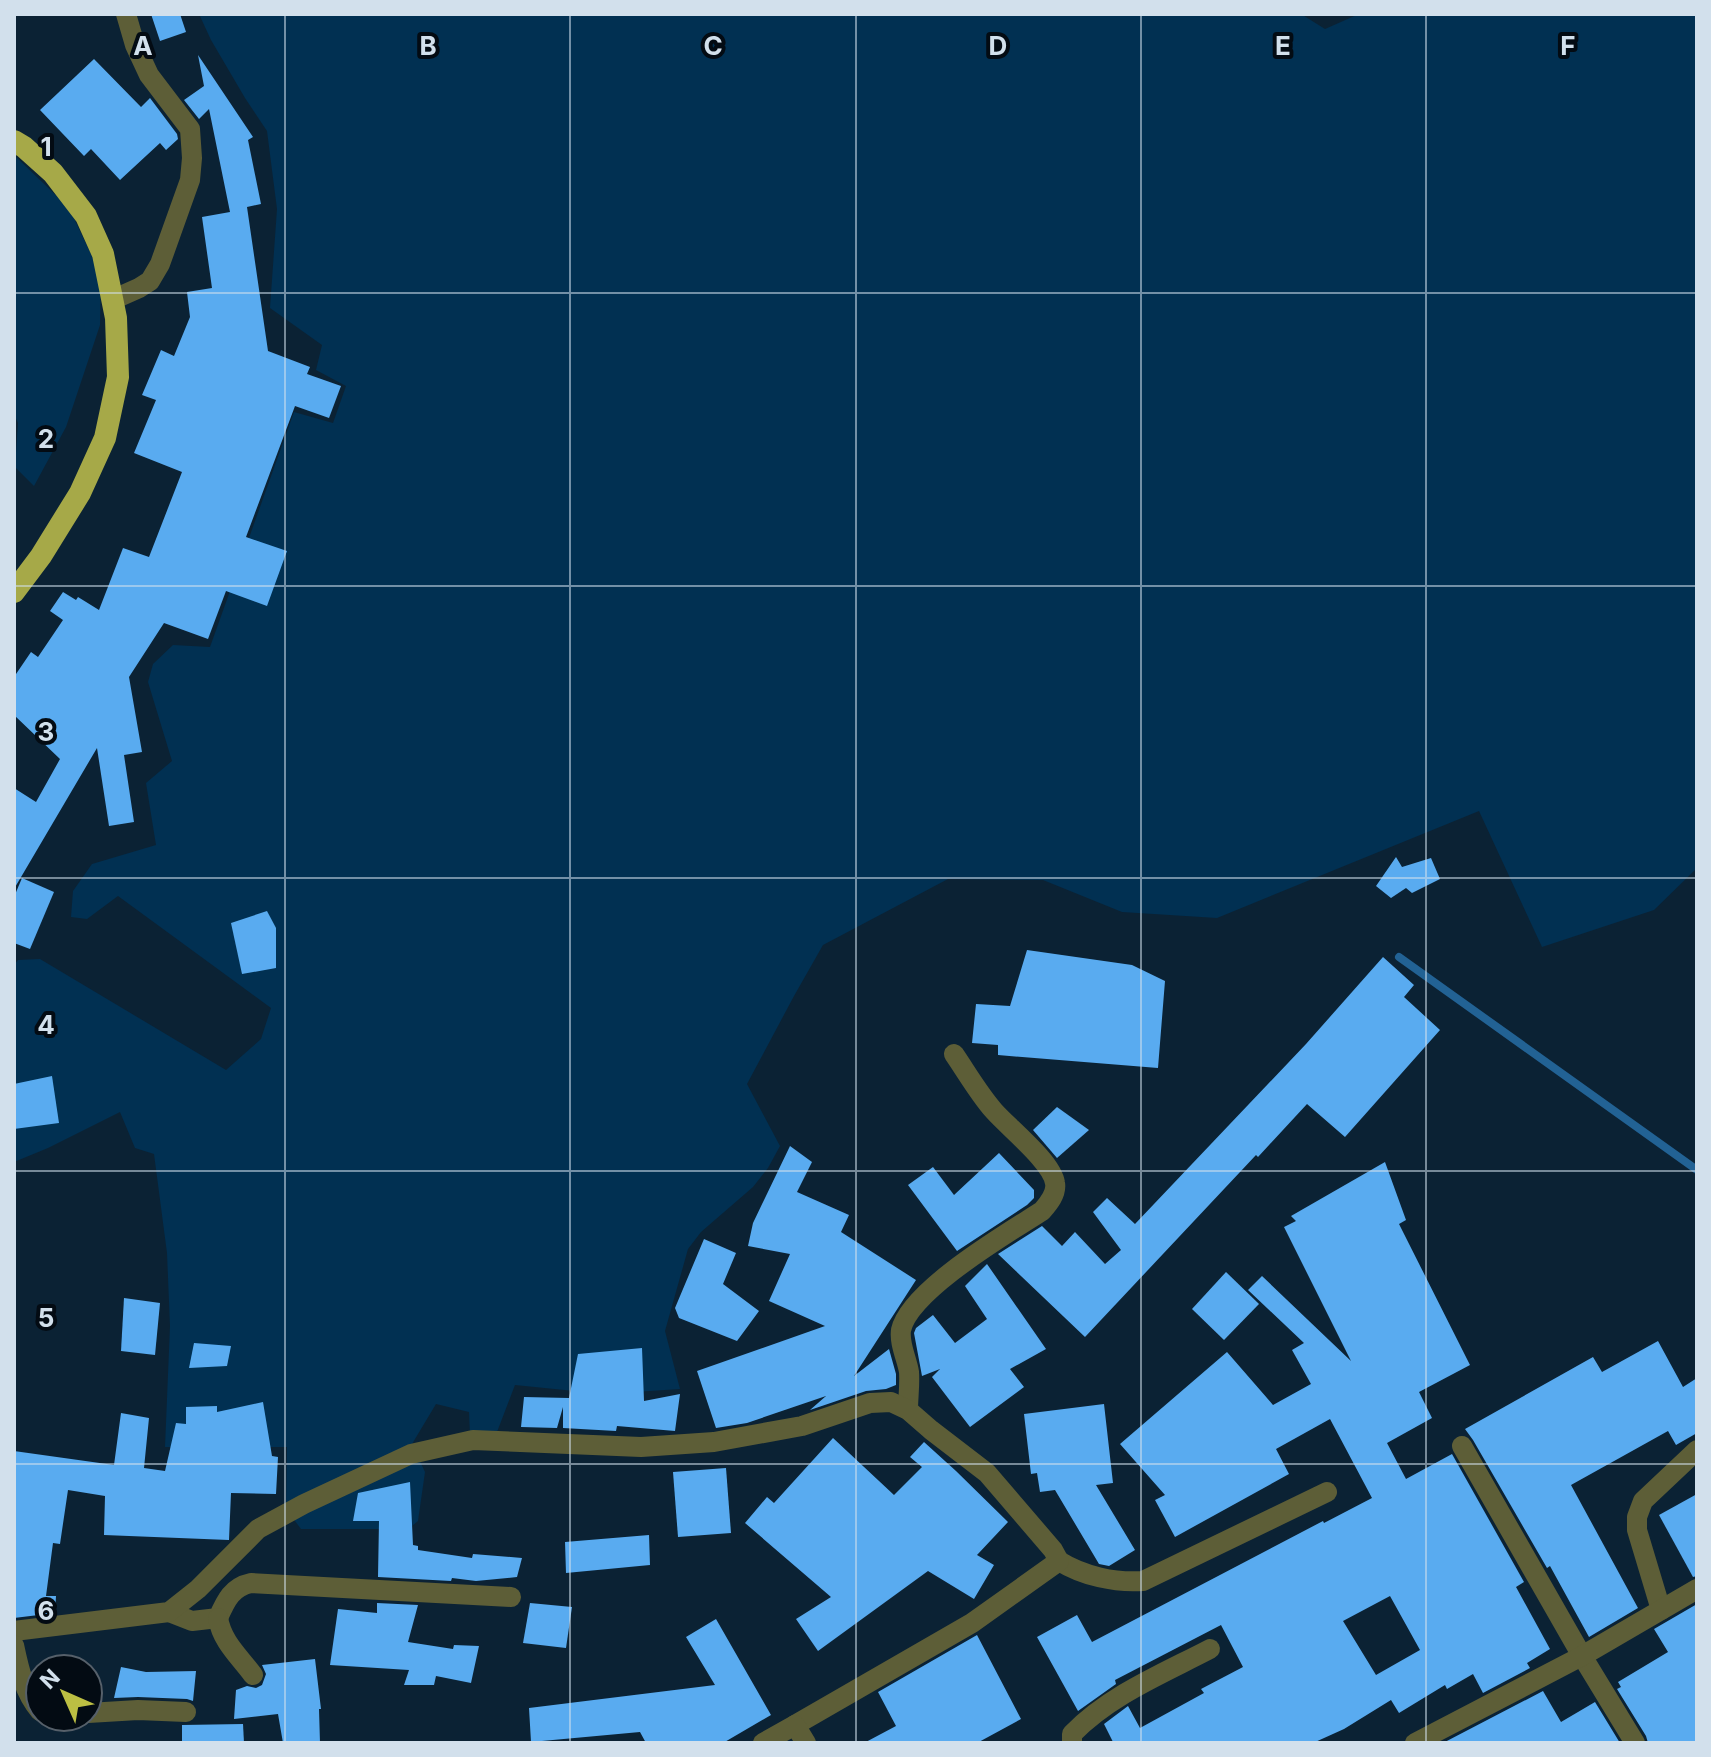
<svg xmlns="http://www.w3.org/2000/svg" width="1711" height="1757" font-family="Inter,sans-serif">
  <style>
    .green { fill: #013052 }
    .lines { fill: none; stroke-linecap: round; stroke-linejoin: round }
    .stream { stroke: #226294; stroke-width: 8 }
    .building { fill: #59abf0; fill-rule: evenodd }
    .minor { stroke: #5d5e37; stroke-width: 20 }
    .trunk { stroke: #a6a948; stroke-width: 22 }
    .grid { fill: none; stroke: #d2e0ec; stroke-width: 2; stroke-opacity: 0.55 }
    .grid-label { font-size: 26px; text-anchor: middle; font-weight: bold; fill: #d2e0ec; stroke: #030b13; stroke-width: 8; stroke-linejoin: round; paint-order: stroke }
  </style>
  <rect width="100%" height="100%" fill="#0b2234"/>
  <g class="green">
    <polygon points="199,14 1301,14 1325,29 1359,14 1697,14 1697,868 1654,910 1542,947 1479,811 1217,918 1122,912 1043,880 948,879 823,945 794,996 747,1084 780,1146 768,1168 753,1187 701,1232 688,1249 665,1331 680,1389 604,1394 515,1385 497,1432 470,1435 469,1412 436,1404 412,1444 425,1472 418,1521 390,1544 379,1529 301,1529 286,1509 287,1447 165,1447 170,1326 167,1253 154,1154 135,1148 120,1112 48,1148 14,1162 14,965 18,960 40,959 226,1070 261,1039 271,1008 118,896 87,919 71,917 73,891 92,864 156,845 146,783 172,761 148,682 153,664 173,645 210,647 294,412 333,423 346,386 316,370 322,345 270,308 277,209 267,131 245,98 211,40"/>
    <polygon points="14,155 69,208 101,275 100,325 66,427 34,486 15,467 18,423 14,414"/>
  </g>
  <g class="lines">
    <polyline class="stream" points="1399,957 1697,1170"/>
  </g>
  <g class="building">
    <polygon points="151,14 180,14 186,32 160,41"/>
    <polygon points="198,55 253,137 248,140 261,204 247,207 268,351 310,367 307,374 341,386 329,418 295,406 246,537 287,551 267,606 226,591 208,639 164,623 129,677 142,752 124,755 134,822 109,826 97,748 14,889 14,788 36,802 60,759 14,715 14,677 31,652 38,657 63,620 50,611 63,592 76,600 78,597 99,610 123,548 149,557 182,472 134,453 156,400 142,395 161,350 174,356 190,317 187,292 212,288 202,217 230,212 209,109 199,119 184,100 204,86"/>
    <polygon points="94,59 141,107 150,98 177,134 178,139 166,150 160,143 120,180 91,149 84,156 40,110"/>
    <polygon points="1396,857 1402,867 1431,858 1440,879 1412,893 1406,888 1391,898 1376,886"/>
    <polygon points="22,878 54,892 30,949 14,943 14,897"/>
    <polygon points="267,911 276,928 276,968 242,974 231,923"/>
    <polygon points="1027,950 1132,965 1165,981 1158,1068 998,1055 998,1045 972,1043 976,1004 1010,1006"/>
    <polygon points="1383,957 1414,985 1404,997 1440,1030 1345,1137 1307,1104 1258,1157 1256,1155 1085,1337 998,1254 1042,1226 1062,1246 1075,1232 1105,1264 1121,1250 1093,1212 1107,1198 1135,1224 1306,1044"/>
    <polygon points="52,1076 59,1123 14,1129 14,1084"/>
    <polygon points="1057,1107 1089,1130 1057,1158 1033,1130"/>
    <polygon points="790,1146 812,1162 797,1192 849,1215 841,1232 916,1280 854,1376 889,1349 896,1374 896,1385 886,1389 866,1391 810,1410 826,1396 747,1423 716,1428 697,1371 825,1326 769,1301 790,1254 748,1246 753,1223"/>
    <polygon points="999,1153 1034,1190 1034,1198 1027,1205 957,1251 908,1185 933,1167 954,1195"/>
    <path d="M 1385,1162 L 1406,1220 L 1399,1224 L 1470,1365 L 1419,1392 L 1432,1418 L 1387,1443 L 1406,1479 L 1452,1454 L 1524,1582 L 1516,1587 L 1550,1649 L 1527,1663 L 1530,1668 L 1483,1693 L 1473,1674 L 1447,1689 L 1445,1685 L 1399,1713 L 1391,1700 L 1344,1729 L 1313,1743 L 1112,1743 L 1113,1742 L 1104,1724 L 1128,1706 L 1140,1728 L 1204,1693 L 1201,1689 L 1243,1667 L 1221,1625 L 1115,1680 L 1116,1684 L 1078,1711 L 1037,1637 L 1077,1615 L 1092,1642 L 1323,1521 L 1324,1523 L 1372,1498 L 1330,1419 L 1276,1449 L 1289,1474 L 1175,1537 L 1155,1500 L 1165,1495 L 1120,1444 L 1227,1352 L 1273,1405 L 1311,1384 L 1292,1350 L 1304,1343 L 1248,1290 L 1262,1276 L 1351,1361 L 1284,1227 L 1296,1221 L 1291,1216 ZM 1390,1596 L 1420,1650 L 1376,1675 L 1343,1621 Z"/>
    <polygon points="704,1239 736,1253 723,1284 759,1311 737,1341 679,1318 675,1308"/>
    <polygon points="987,1264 1046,1349 1010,1369 1024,1387 970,1427 932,1377 940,1369 922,1376 914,1333 916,1328 933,1315 955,1343 987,1319 965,1286"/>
    <polygon points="1226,1272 1259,1304 1224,1340 1192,1309"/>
    <polygon points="124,1298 160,1303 155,1355 121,1351"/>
    <polygon points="1658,1341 1683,1387 1697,1378 1697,1433 1676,1445 1668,1431 1571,1485 1638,1608 1589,1637 1550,1566 1547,1568 1473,1440 1465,1429 1593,1357 1602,1372"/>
    <polygon points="194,1343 231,1346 227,1366 189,1368"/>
    <polygon points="642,1348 644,1401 680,1394 675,1431 617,1426 616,1431 563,1428 563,1407 557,1428 521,1427 524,1397 569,1398 578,1354"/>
    <polygon points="263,1402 272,1456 278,1457 276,1494 231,1493 229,1540 104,1535 105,1496 68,1490 60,1544 53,1543 46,1596 56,1596 55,1613 14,1618 14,1451 114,1465 121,1413 149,1418 144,1468 165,1471 176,1423 186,1424 186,1407 217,1406 217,1412"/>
    <polygon points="1104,1404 1113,1483 1096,1485 1135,1550 1109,1566 1099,1564 1055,1490 1040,1492 1037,1473 1031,1474 1024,1414"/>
    <polygon points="833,1438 894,1495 922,1467 910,1457 924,1442 956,1471 1008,1522 977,1555 994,1565 974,1599 928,1571 818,1651 796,1619 831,1597 745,1523 767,1497 774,1503"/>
    <polygon points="726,1468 731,1533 678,1537 673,1472"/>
    <polygon points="410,1482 413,1545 418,1546 418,1550 472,1558 473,1554 522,1558 517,1577 476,1581 452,1578 451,1581 378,1577 379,1521 353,1521 358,1493"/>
    <polygon points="1697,1494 1697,1576 1693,1577 1659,1515"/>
    <polygon points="649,1535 650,1565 566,1573 565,1542"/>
    <polygon points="377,1603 418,1605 408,1642 453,1649 454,1645 479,1646 471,1683 436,1676 434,1685 404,1685 409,1670 330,1665 338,1609 377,1613"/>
    <polygon points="530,1603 572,1607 566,1648 523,1643"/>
    <polygon points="1697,1604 1697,1743 1648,1743 1646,1736 1617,1689 1621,1687 1618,1682 1668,1652 1654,1629"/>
    <polygon points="716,1619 771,1715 723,1743 646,1743 640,1732 531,1742 529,1708 715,1685 686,1637"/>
    <polygon points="977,1635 1021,1719 977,1743 864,1743 896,1726 878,1692"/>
    <polygon points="315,1659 321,1709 319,1709 320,1743 283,1743 278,1714 234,1719 236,1690 247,1686 256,1688 262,1685 266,1674 262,1665"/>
    <polygon points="121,1667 146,1672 196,1671 193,1701 187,1699 138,1697 114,1698"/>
    <polygon points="1543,1691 1561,1722 1595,1702 1620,1743 1443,1743"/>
    <polygon points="243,1724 244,1743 182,1743 182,1725"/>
  </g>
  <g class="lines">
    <g class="minor">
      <polyline points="112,300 139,288 150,281 160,264 190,180 192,158 190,129 149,75 135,45 126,14"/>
      <path d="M 908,1410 C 908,1398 910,1384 909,1372 C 907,1359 899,1344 901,1330 C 910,1290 1008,1233 1042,1211 C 1048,1204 1057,1194 1055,1183 C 1052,1162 1009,1128 994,1111 C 979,1094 967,1073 954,1054"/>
      <polyline points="1462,1446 1582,1656 1635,1743"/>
      <path d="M 1059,1561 C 1083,1576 1115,1583 1143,1581 L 1327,1492"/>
      <polyline points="1661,1610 1637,1530 1637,1517 1643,1501 1697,1450"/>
      <path d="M 169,1612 L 192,1621 L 218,1618 C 226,1600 232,1587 251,1583 L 511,1597"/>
      <path d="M 218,1618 C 222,1642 239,1656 253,1675"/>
      <polyline points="14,1631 169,1612 198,1589 258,1529 304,1504 411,1454 473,1440 641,1447 714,1442 802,1426 870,1403 891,1402 908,1410 931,1430 987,1473 1053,1550 1059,1561 972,1623 795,1725"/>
      <path d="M 14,1645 C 19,1669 24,1692 40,1711"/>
      <polyline points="88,1713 138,1710 186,1712"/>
      <polyline points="763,1743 795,1725 806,1743"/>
      <path d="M 1072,1743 L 1072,1734 C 1110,1695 1162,1674 1210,1649"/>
      <polyline points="1415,1743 1582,1656 1697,1589"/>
    </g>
    <polyline class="trunk" points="14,141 24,147 53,173 86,216 103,254 116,318 118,377 105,438 80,493 41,556 14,592"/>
  </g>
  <path class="grid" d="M 285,14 L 285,1743M 570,14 L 570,1743M 856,14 L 856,1743M 1141,14 L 1141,1743M 1426,14 L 1426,1743M 14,293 L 1697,293M 14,586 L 1697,586M 14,878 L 1697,878M 14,1171 L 1697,1171M 14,1464 L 1697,1464"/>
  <g class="grid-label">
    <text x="143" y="55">A</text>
    <text x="428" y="55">B</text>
    <text x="713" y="55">C</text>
    <text x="998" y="55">D</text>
    <text x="1283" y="55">E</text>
    <text x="1568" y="55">F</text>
    <text x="46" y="156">1</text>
    <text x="46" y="448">2</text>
    <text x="46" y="741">3</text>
    <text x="46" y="1034">4</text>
    <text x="46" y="1327">5</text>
    <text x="46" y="1620">6</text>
  </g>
  <rect width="1711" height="1757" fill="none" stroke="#d2e0ec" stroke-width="32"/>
  <g transform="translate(64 1693) rotate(315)"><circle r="38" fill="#030b13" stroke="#56606a" stroke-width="2"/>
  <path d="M0-6L14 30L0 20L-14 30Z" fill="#bcbf43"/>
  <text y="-12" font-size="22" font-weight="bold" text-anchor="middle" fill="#d2e0ec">N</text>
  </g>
</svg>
